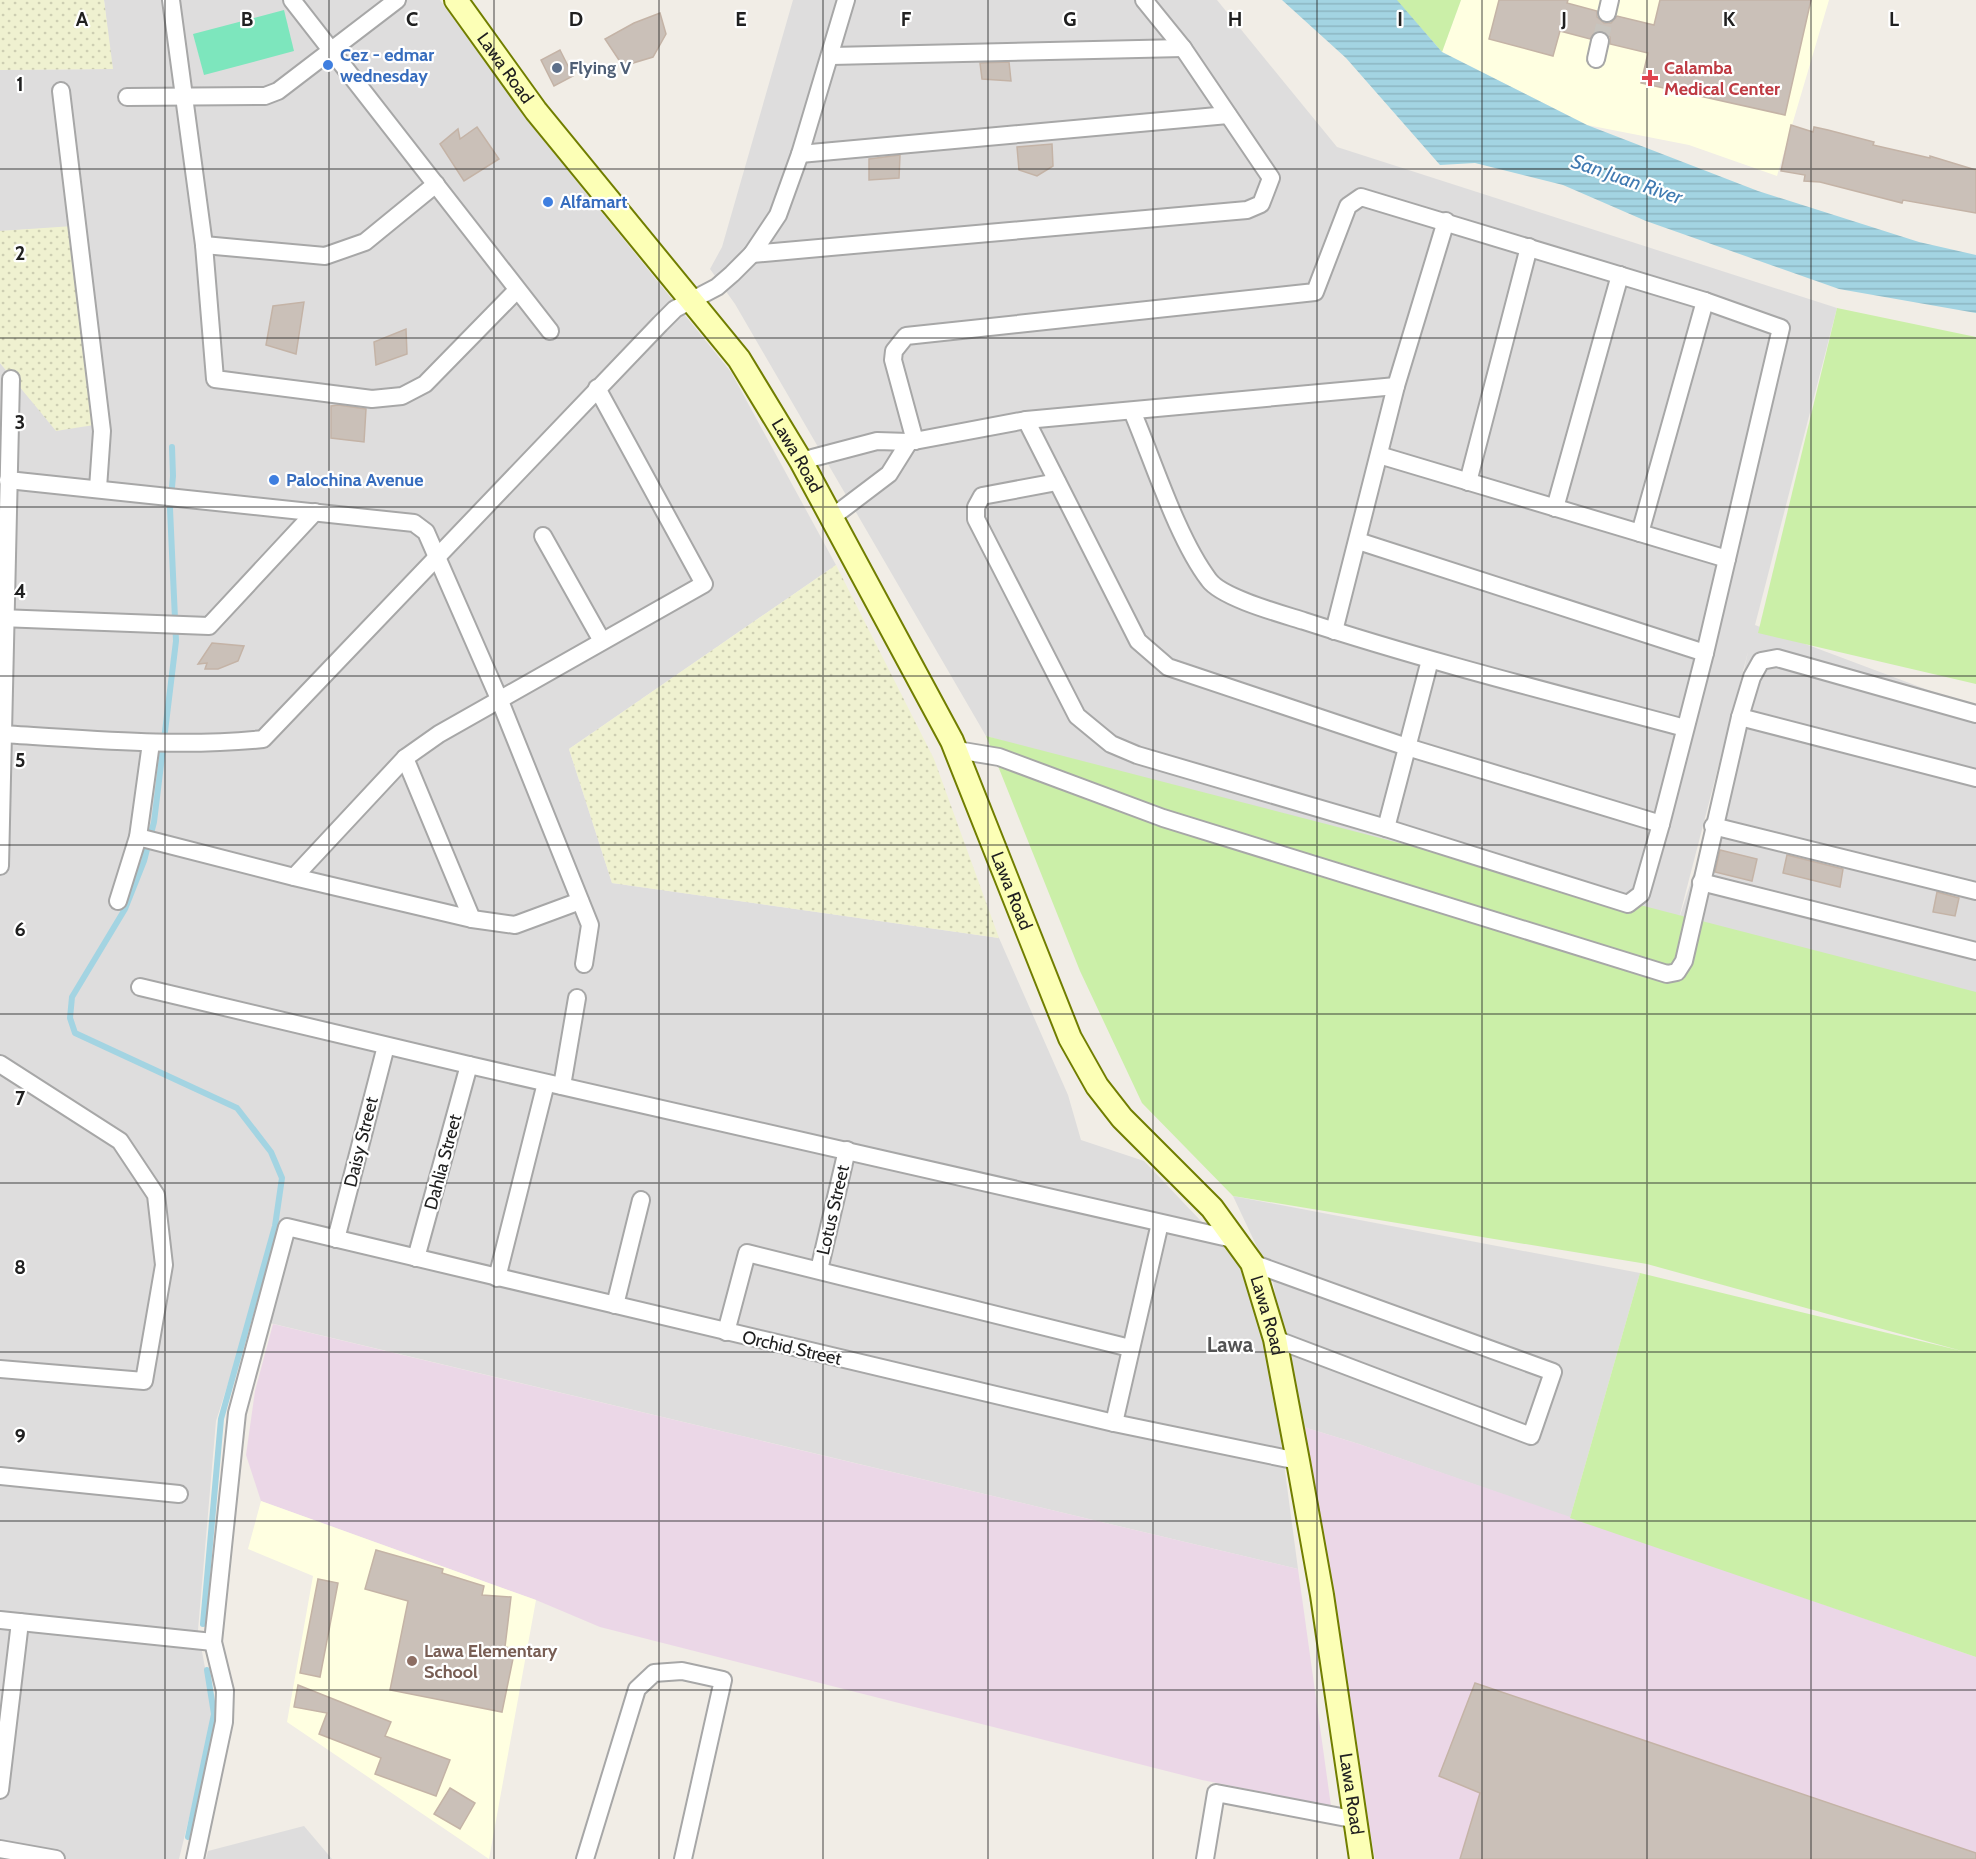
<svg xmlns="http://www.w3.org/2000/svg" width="1976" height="1859" font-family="Cabin,sans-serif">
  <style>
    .residential { fill: #dedddd; fill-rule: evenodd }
    .industrial { fill: #ebd7e7 }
    .education { fill: #ffffe1 }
    .farmland { fill: url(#farmland-dots) }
    .grass { fill: #cbefa8 }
    .pitch { fill: #7de6bd }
    .water { fill: url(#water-rules) }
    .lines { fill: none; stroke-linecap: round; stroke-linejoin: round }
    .stream { stroke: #a3d4e2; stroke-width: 6 }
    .building { fill: #cac0b8; stroke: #c4b3a6; stroke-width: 1.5 }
    .minor-tunnel { stroke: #c7c4be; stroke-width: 16; stroke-dasharray: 16 8; stroke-linecap: butt }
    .minor-casing { stroke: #a7a7a7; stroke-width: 20 }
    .secondary-casing { stroke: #717e00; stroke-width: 26 }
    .minor { stroke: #fff; stroke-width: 16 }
    .secondary { stroke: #fcffb6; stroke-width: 22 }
    .grid { fill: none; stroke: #202020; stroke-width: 1.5; stroke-opacity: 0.55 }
    .shop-dot { fill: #3f7fe0; stroke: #fff; stroke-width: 2 }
    .service-dot { fill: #5c6f8a; stroke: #fff; stroke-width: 2 }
    .health-dot { fill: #e0444e; stroke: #fff; stroke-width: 2 }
    .education-dot { fill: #8d6e63; stroke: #fff; stroke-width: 2 }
    .labels { text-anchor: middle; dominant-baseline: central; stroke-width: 4.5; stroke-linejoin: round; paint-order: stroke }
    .shop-label { font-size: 18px; font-weight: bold; fill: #366cbe; stroke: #fff; text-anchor: start }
    .street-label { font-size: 18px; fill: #202020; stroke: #fff }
    .service-label { font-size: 18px; font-weight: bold; fill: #4e5e75; stroke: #fff; text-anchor: start }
    .health-label { font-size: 18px; font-weight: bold; fill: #be3a42; stroke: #fff; text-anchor: start }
    .education-label { font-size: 18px; font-weight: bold; fill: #785e54; stroke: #fff; text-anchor: start }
    .water-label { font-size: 20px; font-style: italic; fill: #407ab1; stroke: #fff }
    .quarter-label { font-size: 21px; font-weight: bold; fill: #535353; stroke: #fff }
    .grid-label { font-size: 20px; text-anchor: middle; font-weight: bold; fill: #202020; stroke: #fff; stroke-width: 4.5; stroke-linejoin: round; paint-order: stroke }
  </style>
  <defs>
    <pattern id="farmland-dots" width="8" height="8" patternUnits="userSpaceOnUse" patternTransform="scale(1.5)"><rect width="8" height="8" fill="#eff1d0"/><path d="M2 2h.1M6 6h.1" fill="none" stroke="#cdceb2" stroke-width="1.8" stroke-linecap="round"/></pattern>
    <pattern id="water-rules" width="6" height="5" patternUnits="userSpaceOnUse" patternTransform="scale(1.5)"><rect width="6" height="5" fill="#a3d4e2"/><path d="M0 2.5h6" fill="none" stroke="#8cb6c2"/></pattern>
  </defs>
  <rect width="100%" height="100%" fill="#f1ede6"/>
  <g class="residential">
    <polygon points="104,0 440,0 527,120 731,372 836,565 569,749 612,883 999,938 1068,1095 1081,1140 1144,1161 1238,1260 1270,1358 1298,1569 249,1318 216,1421 198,1630 214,1716 179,1859 0,1859 0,363 56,430 73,227 0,231 0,70 112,69"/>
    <path d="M 793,0 L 1217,0 L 1337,147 L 1837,308 L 1755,625 L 1976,708 L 1976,1008 L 1673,939 L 986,736 L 735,304 L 710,269 L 722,247 ZM 1748,652 L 1710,822 L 1678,922 Z"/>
    <polygon points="1233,1196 1640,1273 1570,1518 1359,1444 1297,1425 1273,1281"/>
    <polygon points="304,1826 332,1859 206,1859 208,1851"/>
  </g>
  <g class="industrial">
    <polygon points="273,1324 1298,1569 1331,1806 1202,1780 600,1627 536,1600 261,1501 246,1455 255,1391"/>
    <polygon points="1297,1425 1359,1444 1976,1657 1976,1859 1375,1859"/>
  </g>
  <g class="education">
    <polygon points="1461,0 1829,0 1777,176 1689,145 1587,125 1442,52"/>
    <polygon points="261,1501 536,1600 489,1859 287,1722 313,1576 248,1549"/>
  </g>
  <g class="farmland">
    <polygon points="0,0 104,0 113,69 0,70"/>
    <polygon points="73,226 94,425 56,431 0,363 0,231"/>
    <polygon points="836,565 934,759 999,938 612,883 569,749"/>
  </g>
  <g class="grass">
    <polygon points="1396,0 1461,0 1442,52"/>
    <polygon points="1837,308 1976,337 1976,684 1758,633"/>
    <polygon points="986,736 1976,992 1976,1657 1570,1518 1640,1273 1962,1351 1647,1264 1233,1196 1142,1103 1080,971"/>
  </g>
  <polygon class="pitch" points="284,10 294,51 204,75 193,34"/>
  <polygon class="water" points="1282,0 1397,0 1442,52 1587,125 1758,191 1919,242 1976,255 1976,313 1839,289 1646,221 1563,185 1475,163 1440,165 1346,58"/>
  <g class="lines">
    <g class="stream">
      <polyline points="172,447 173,476 170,509 176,641 154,822 144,861 125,909 72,997 70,1018 75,1033 237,1108 271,1152 282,1178 275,1226 221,1419 203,1624"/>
      <polyline points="188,1837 214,1714 207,1670"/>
    </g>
  </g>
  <g class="building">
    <polygon points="1499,0 1568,0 1567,3 1597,11 1597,17 1604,23 1611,23 1617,16 1654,25 1660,0 1811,0 1785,115 1641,83 1648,53 1610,44 1610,37 1603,31 1596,31 1590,39 1560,31 1553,56 1489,39"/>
    <polygon points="660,13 666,34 653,57 623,66 605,39 634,23"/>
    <polygon points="560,50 573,76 554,86 541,60"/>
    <polygon points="1009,62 1011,81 982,79 980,63"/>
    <polygon points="1791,125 1813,132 1814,127 1828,130 1874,142 1873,145 1930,158 1930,156 1976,170 1976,213 1903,200 1902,203 1820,182 1804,181 1805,175 1781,171"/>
    <polygon points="477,127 499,159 464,181 440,144 458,129 460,139"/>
    <polygon points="1052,144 1053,166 1037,176 1019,170 1017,147"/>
    <polygon points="900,155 899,178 869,180 869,159"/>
    <polygon points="304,302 296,354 266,345 273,306"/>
    <polygon points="406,329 407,354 376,365 374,342"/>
    <polygon points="338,405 366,409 364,442 331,438 331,406"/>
    <polygon points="212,643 244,646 238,661 218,669 205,669 207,663 198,664"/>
    <polygon points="1720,850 1757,859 1752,881 1715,872"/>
    <polygon points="1787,855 1843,869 1840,887 1783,873"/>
    <polygon points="1937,892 1959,898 1955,916 1933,912"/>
    <polygon points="376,1550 443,1569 442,1573 484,1586 482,1595 511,1597 505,1647 515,1649 502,1712 390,1690 408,1601 365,1589"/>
    <polygon points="318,1579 338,1583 320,1677 300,1673"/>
    <polygon points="1475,1683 1976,1853 1976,1859 1460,1859 1480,1793 1439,1776"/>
    <polygon points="298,1685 391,1722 385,1736 450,1760 436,1796 375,1774 381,1758 319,1734 327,1713 294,1707"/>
    <polygon points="450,1788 475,1803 460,1829 434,1814"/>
  </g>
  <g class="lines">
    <polyline class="minor-tunnel" points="1600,41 1607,13"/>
    <g class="minor-casing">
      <g id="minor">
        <polyline points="171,0 204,245 215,379 372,399 402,396 425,384 517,290"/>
        <polyline points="292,0 550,331"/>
        <polyline points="1607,13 1610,0"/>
        <polyline points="831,56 1183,48"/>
        <polyline points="1596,59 1600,41"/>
        <polyline points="61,91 102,431 98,488"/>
        <polyline points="127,97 265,96 278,91 397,0"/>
        <polyline points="800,154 1228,115"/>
        <polyline points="204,245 325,256 365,242 436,184"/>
        <polyline points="752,254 1247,210 1261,204 1271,178 1183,48 1144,0"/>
        <path d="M 1132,411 C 1153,460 1177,538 1209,580 C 1222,598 1282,614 1304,621 C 1430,662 1558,694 1685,728"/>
        <polyline points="1026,420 1138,641 1168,667 1407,747 1661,824"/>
        <polyline points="915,441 893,360 894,351 906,336 1315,292 1348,206 1361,197 1705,301 1781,328 1705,653 1661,824 1641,894 1628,904 1386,828 1137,755 1111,744 1077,716 976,519 976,507 982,496 1057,482"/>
        <polyline points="1379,455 1727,559"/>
        <polyline points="801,461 877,441 909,442 1026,420 1396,386"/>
        <polyline points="8,480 414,523 426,532 500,701 590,925 584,964"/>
        <polyline points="1468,482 1529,247"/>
        <polyline points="1555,508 1620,275"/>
        <polyline points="831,518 889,474 909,442"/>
        <polyline points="1640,533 1705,301"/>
        <polyline points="543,536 602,641"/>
        <polyline points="1358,541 1705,653"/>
        <polyline points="0,618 209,626 315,512"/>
        <polyline points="1334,631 1396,386 1446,221"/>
        <polyline points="1740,717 1976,778"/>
        <path d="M 0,734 C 88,739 175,748 263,739 L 660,324 L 675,309 L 717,287 L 732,274 L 752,254 L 778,215 L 800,154 L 846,0"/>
        <polyline points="957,750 999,757 1163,818 1667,974 1677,972 1684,961 1740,717 1752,677 1761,661 1777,658 1976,714"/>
        <polyline points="405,758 472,919"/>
        <polyline points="1713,826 1976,891"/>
        <polyline points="1386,828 1430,660"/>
        <polyline points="138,837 294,877 472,919 515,925 580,901"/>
        <polyline points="0,866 11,379"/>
        <polyline points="294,877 405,758 439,734 704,584 597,388"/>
        <polyline points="1701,882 1976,951"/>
        <polyline points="118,901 138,837 151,743"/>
        <polyline points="140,987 469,1065 1237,1240"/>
        <polyline points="0,1064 120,1141 156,1195 164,1265 144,1381 0,1369"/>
        <polyline points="562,1086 577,998"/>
        <polyline points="336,1239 386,1046"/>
        <polyline points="416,1258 469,1065"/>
        <polyline points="1252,1263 1553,1372 1531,1436 1275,1339"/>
        <polyline points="819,1270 847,1150"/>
        <polyline points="497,1278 546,1083"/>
        <polyline points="615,1305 641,1200"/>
        <polyline points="726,1332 747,1253 1130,1348"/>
        <polyline points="1114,1423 1160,1223"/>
        <polyline points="0,1476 179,1494"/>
        <polyline points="0,1620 213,1642"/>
        <polyline points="0,1790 20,1622"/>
        <polyline points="0,1849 56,1859"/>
        <polyline points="195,1859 224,1722 225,1691 213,1642 237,1413 287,1227 1114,1423 1298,1461"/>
        <polyline points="585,1859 637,1689 654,1673 682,1671 723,1680 683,1859"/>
        <polyline points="1205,1859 1216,1793 1357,1820"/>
      </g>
    </g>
    <g class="secondary-casing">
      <g id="secondary">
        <path id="s1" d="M 456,0 L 536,111 L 739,359 L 801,461 L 952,741 L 1070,1038 L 1097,1086 L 1122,1118 L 1212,1208 L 1252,1263 L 1275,1339 L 1298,1461 L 1322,1595 L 1361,1859"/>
      </g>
    </g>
    <use href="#minor" class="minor"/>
    <use href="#secondary" class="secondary"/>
  </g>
  <path class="grid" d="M 165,0 L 165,1859M 329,0 L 329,1859M 494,0 L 494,1859M 659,0 L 659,1859M 823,0 L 823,1859M 988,0 L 988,1859M 1153,0 L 1153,1859M 1317,0 L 1317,1859M 1482,0 L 1482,1859M 1647,0 L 1647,1859M 1811,0 L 1811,1859M 0,169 L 1976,169M 0,338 L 1976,338M 0,507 L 1976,507M 0,676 L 1976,676M 0,845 L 1976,845M 0,1014 L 1976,1014M 0,1183 L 1976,1183M 0,1352 L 1976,1352M 0,1521 L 1976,1521M 0,1690 L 1976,1690"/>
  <g class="shop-dot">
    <circle cx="328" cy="65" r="6"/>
    <circle cx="548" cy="202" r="6"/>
    <circle cx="274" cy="480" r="6"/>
  </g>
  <circle class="service-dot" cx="557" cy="68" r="6"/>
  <path class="health-dot" d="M1647 69h6v6h6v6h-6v6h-6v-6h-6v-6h6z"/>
  <circle class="education-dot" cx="412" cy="1661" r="6"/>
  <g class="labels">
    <g class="shop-label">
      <text x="340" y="55">Cez - edmar<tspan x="340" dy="21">wednesday</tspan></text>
      <text x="560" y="202">Alfamart</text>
      <text x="286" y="480">Palochina Avenue</text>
    </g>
    <g class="street-label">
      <text stroke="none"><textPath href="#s1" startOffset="84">Lawa Road</textPath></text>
      <text stroke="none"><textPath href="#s1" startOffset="570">Lawa Road</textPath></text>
      <text stroke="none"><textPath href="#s1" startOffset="1056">Lawa Road</textPath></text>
      <text transform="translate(361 1142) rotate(-76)">Daisy Street</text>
      <text transform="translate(443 1162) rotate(-75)">Dahlia Street</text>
      <text transform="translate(833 1210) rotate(-77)">Lotus Street</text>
      <text stroke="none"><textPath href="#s1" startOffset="1560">Lawa Road</textPath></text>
      <text transform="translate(792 1348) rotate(13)">Orchid Street</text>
      <text stroke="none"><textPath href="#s1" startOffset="2046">Lawa Road</textPath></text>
    </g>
    <g class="service-label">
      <text x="569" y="68">Flying V</text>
    </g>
    <g class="health-label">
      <text x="1664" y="68">Calamba<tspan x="1664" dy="21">Medical Center</tspan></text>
    </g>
    <g class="education-label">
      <text x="424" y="1651">Lawa Elementary<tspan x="424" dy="21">School</tspan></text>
    </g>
    <g class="water-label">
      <text transform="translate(1627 179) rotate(19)">San Juan River</text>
    </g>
    <g class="quarter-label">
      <text x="1230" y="1344">Lawa</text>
    </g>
  </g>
  <g class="grid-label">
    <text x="82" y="26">A</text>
    <text x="247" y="26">B</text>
    <text x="412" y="26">C</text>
    <text x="576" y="26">D</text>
    <text x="741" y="26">E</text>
    <text x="906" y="26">F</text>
    <text x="1070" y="26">G</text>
    <text x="1235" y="26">H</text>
    <text x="1400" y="26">I</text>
    <text x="1564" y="26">J</text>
    <text x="1729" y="26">K</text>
    <text x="1894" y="26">L</text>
    <text x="20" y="91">1</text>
    <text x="20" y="260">2</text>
    <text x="20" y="429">3</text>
    <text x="20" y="598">4</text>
    <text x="20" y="767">5</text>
    <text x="20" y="936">6</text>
    <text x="20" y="1105">7</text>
    <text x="20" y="1274">8</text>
    <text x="20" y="1443">9</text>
  </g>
</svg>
